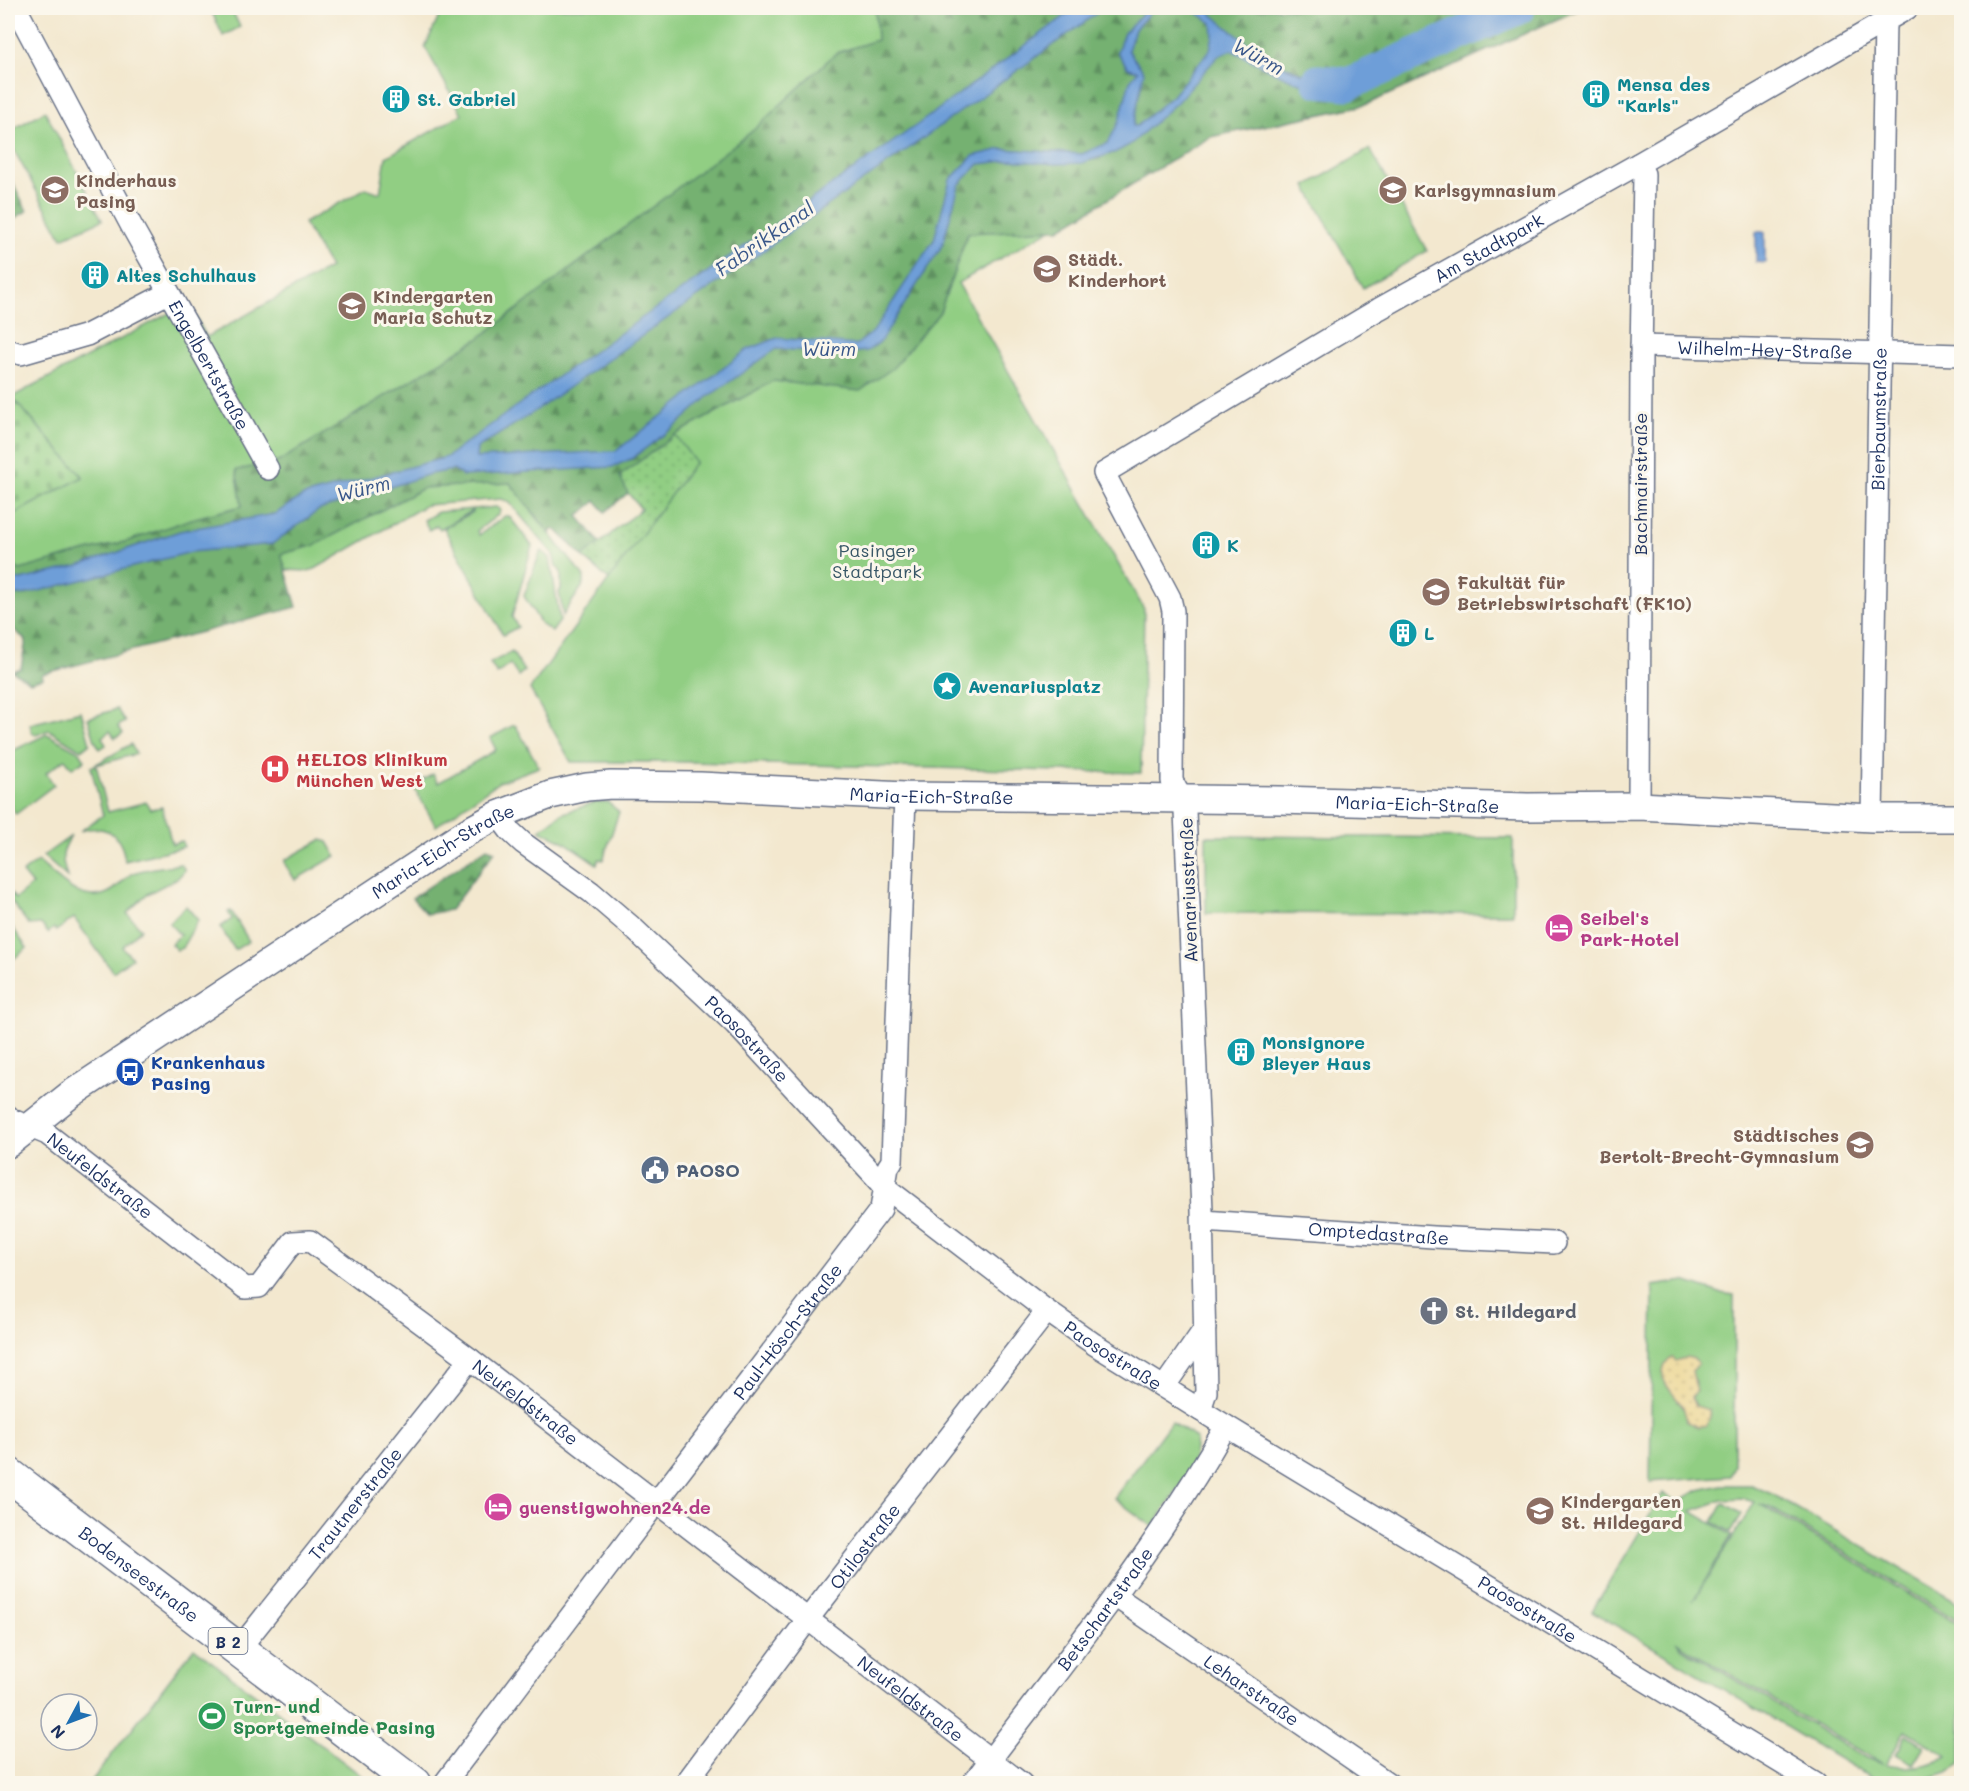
<svg xmlns="http://www.w3.org/2000/svg" width="1969" height="1791" font-family="Mali,sans-serif">
  <style>
    .green { fill: #91ce83; stroke: #567e70; stroke-width: 1.5; fill-rule: evenodd }
    .forest { fill: url(#forest-firs); stroke: #487068; stroke-width: 1.5 }
    .sand { fill: url(#sand-dots); stroke: #84847e; stroke-width: 1.5 }
    .cemetery { fill: url(#cemetery-stones); stroke: #567e70; stroke-width: 1.5 }
    .garden { fill: url(#garden-dots); stroke: #567e70; stroke-width: 1.5 }
    .water { fill: #6e9ed8; stroke: #44669b; stroke-width: 1.5 }
    .lines { fill: none; stroke-linecap: round; stroke-linejoin: round }
    .river { stroke: #6e9ed8; stroke-width: 33 }
    .minor-casing { stroke: #677086; stroke-width: 24 }
    .tertiary-casing { stroke: #677086; stroke-width: 30 }
    .primary-casing { stroke: #677086; stroke-width: 36 }
    .minor { stroke: #fff; stroke-width: 21 }
    .tertiary { stroke: #fff; stroke-width: 27 }
    .primary { stroke: #fff; stroke-width: 33 }
    .labels { text-anchor: middle; dominant-baseline: central; stroke-width: 6; stroke-linejoin: round; paint-order: stroke }
    .shield { fill: #fbf7ec; stroke: #5e6b89; stroke-width: 1.5 }
    .shield-label { font-size: 16px; font-weight: bold; fill: #1b2f5e }
    .culture-label { font-size: 18px; font-weight: bold; fill: #0d838f; stroke: #fbf7ec; text-anchor: start }
    .education-label { font-size: 18px; font-weight: bold; fill: #785e54; stroke: #fbf7ec; text-anchor: start }
    .street-label { font-size: 18px; fill: #1b2f5e; stroke: #fbf7ec }
    .park-label { font-size: 18px; fill: #385767; stroke: #fbf7ec }
    .health-label { font-size: 18px; font-weight: bold; fill: #be3a42; stroke: #fbf7ec; text-anchor: start }
    .hotel-label { font-size: 18px; font-weight: bold; fill: #b23c85; stroke: #fbf7ec; text-anchor: start }
    .transit-label { font-size: 18px; font-weight: bold; fill: #164399; stroke: #fbf7ec; text-anchor: start }
    .service-label { font-size: 18px; font-weight: bold; fill: #4e5e75; stroke: #fbf7ec; text-anchor: start }
    .worship-label { font-size: 18px; font-weight: bold; fill: #5b616d; stroke: #fbf7ec; text-anchor: start }
    .leisure-label { font-size: 18px; font-weight: bold; fill: #27864d; stroke: #fbf7ec; text-anchor: start }
    .water-label { font-size: 20px; font-style: italic; fill: #385689; stroke: #fbf7ec }
  </style>
  <defs>
    <pattern id="forest-firs" width="22" height="20" patternUnits="userSpaceOnUse" patternTransform="scale(1.5)"><rect width="22" height="20" fill="#74b171"/><path d="M5 1l3.5 6h-7zM16 11l3.5 6h-7z" fill="#5e9060"/></pattern>
    <pattern id="sand-dots" width="8" height="8" patternUnits="userSpaceOnUse" patternTransform="scale(1.5)"><rect width="8" height="8" fill="#eeda9e"/><path d="M2 2h.1M6 6h.1" fill="none" stroke="#ccbb8a" stroke-width="1.8" stroke-linecap="round"/></pattern>
    <pattern id="cemetery-stones" width="16" height="16" patternUnits="userSpaceOnUse" patternTransform="scale(1.5)"><rect width="16" height="16" fill="#91ce83"/><path d="M2 7V4a2 2 0 0 1 4 0v3zM10 15v-3a2 2 0 0 1 4 0v3z" fill="#7cb174"/></pattern>
    <pattern id="garden-dots" width="8" height="8" patternUnits="userSpaceOnUse" patternTransform="scale(1.5)"><rect width="8" height="8" fill="#91ce83"/><path d="M2 2h.1M6 6h.1" fill="none" stroke="#7cb174" stroke-width="1.8" stroke-linecap="round"/></pattern>
  </defs>
  <rect width="100%" height="100%" fill="#fbf7ec"/>
  <filter id="ink" filterUnits="userSpaceOnUse"><feTurbulence type="fractalNoise" baseFrequency=".0167" numOctaves="2"/><feDisplacementMap in="SourceGraphic" scale="12" xChannelSelector="R" yChannelSelector="G"/><feConvolveMatrix kernelMatrix="1 2 1 2 8 2 1 2 1" color-interpolation-filters="sRGB"/></filter>
  <filter id="wash" filterUnits="userSpaceOnUse"><feTurbulence type="fractalNoise" baseFrequency=".008" numOctaves="4" result="noise"/><feDisplacementMap in="SourceGraphic" scale="24" xChannelSelector="R" yChannelSelector="G"/><feGaussianBlur stdDeviation="1.35" result="paint"/><feColorMatrix in="noise" values="0 0 0 0 0 0 0 0 0 0 0 0 0 0 0 0 0 1.4 0 .05"/><feComposite in="paint" operator="in"/></filter>
  <g filter="url(#wash)">
    <rect width="100%" height="100%" fill="#f3e8cf"/>
    <g class="green">
      <polygon points="210,8 231,8 240,27 223,36"/>
      <polygon points="443,8 1582,8 1365,105 1210,137 958,283 1144,609 1141,773 687,762 571,762 530,689 694,462 510,483 584,577 584,584 563,615 559,592 561,589 561,572 556,566 553,554 509,502 501,499 426,505 315,569 308,571 285,570 281,555 8,606 8,517 83,477 12,397 188,303 207,337 330,268 304,223 366,188 380,193 386,157 462,114 425,47"/>
      <polygon points="45,111 102,220 62,238 8,139 8,132"/>
      <polygon points="1370,149 1427,251 1363,288 1306,186"/>
      <polygon points="497,507 500,510 499,514 477,531 479,535 505,516 509,516 532,546 512,617 518,627 503,635 444,528 473,512 473,510 440,529 437,525 429,530 424,520 438,512"/>
      <polygon points="542,551 550,558 560,621 552,632 541,624 524,596 540,553"/>
      <polygon points="512,652 524,671 518,676 510,664 497,674 490,663"/>
      <polygon points="117,709 125,722 118,726 123,733 115,738 110,731 102,737 106,745 100,749 95,741 88,718"/>
      <polygon points="81,711 90,743 81,750 49,730 36,735 32,733 30,724"/>
      <polygon points="514,725 516,726 539,767 499,782 436,826 413,786 433,774 438,783 496,750 490,738"/>
      <polygon points="47,734 80,752 85,760 72,768 65,759 46,773 54,785 16,814 8,802 8,753"/>
      <path d="M 131,744 L 136,754 L 96,765 L 108,812 L 146,802 L 150,809 L 162,807 L 172,844 L 182,841 L 184,847 L 125,861 C 122,835 106,823 80,831 L 103,815 L 91,767 Z"/>
      <polygon points="596,802 608,802 619,812 603,860 599,859 597,864 563,841 540,830 561,814"/>
      <path d="M 71,836 C 61,852 61,858 67,877 L 43,856 Z"/>
      <polygon points="1206,836 1513,838 1513,914 1206,913"/>
      <polygon points="321,840 328,842 336,856 295,880 285,864 285,860"/>
      <path d="M 38,861 C 59,879 84,909 113,890 C 120,885 125,878 131,874 C 140,869 169,866 181,864 L 185,870 L 178,878 L 147,894 L 127,913 L 141,929 L 122,947 L 132,958 L 113,972 L 74,918 L 56,931 L 54,928 L 48,933 L 41,924 L 29,925 L 8,897 L 8,889 L 15,899 L 32,885 L 22,873 Z"/>
      <polygon points="186,906 198,920 182,948 177,950 171,944 180,935 169,923"/>
      <polygon points="231,911 249,941 235,950 220,927 232,919 228,912"/>
      <polygon points="8,921 27,948 11,961 8,957"/>
      <polygon points="1684,1281 1720,1293 1734,1295 1734,1465 1730,1476 1650,1482 1653,1286"/>
      <polygon points="1171,1422 1196,1438 1193,1466 1153,1527 1114,1498"/>
      <path d="M 1721,1485 L 1751,1485 L 1774,1495 L 1961,1604 L 1961,1623 L 1771,1508 L 1760,1504 L 1961,1626 L 1961,1764 L 1948,1772 L 1927,1779 L 1924,1783 L 1885,1783 L 1861,1772 L 1592,1611 L 1663,1493 L 1677,1502 L 1699,1490 ZM 1743,1499 L 1755,1502 L 1693,1601 L 1732,1535 L 1691,1511 L 1722,1500 ZM 1676,1641 L 1684,1647 L 1882,1764 L 1866,1758 L 1682,1648 ZM 1906,1731 L 1946,1755 L 1947,1756 C 1927,1768 1907,1769 1885,1765 Z"/>
      <polygon points="1724,1503 1742,1514 1731,1532 1713,1522"/>
      <polygon points="194,1648 371,1783 90,1783"/>
      <polygon points="1907,1735 1924,1746 1913,1764 1896,1754"/>
    </g>
    <g class="forest">
      <polygon points="875,8 1582,8 1365,105 1210,137 1059,229 968,233 940,312 893,368 860,391 773,381 675,435 620,476 628,493 605,512 596,501 578,516 600,543 583,557 555,529 549,533 510,483 424,488 313,546 281,554 297,607 42,674 43,678 30,682 12,671 21,668 26,640 8,625 8,562 20,570 75,554 128,541 191,519 242,506 236,470 278,462 478,339 751,132 836,53 877,40"/>
      <polygon points="8,173 27,211 10,221 8,219"/>
      <polygon points="487,848 495,851 450,910 427,914 412,898"/>
    </g>
    <path class="sand" d="M 1672,1357 L 1676,1361 L 1687,1357 L 1694,1359 L 1698,1365 L 1692,1371 L 1697,1391 L 1692,1397 L 1696,1406 L 1709,1410 L 1710,1417 L 1707,1425 L 1698,1427 L 1687,1422 C 1686,1417 1685,1412 1683,1408 C 1674,1391 1649,1377 1672,1357 Z"/>
    <polygon class="cemetery" points="8,393 83,477 8,517"/>
    <polygon class="garden" points="675,435 695,462 609,580 583,557 641,509 628,493 620,476"/>
    <g class="water">
      <path d="M 1076,8 L 1104,8 L 925,137 L 531,414 L 477,448 L 476,458 L 616,451 L 747,350 L 777,338 L 856,345 L 873,332 L 934,240 L 950,180 L 973,156 L 1002,149 L 1082,154 L 1108,143 L 1119,121 L 1130,81 L 1138,71 L 1128,68 L 1117,52 L 1124,33 L 1148,8 L 1154,8 L 1135,29 L 1128,50 L 1144,72 L 1133,126 L 1137,126 L 1172,96 L 1210,50 L 1213,35 L 1212,23 L 1190,8 L 1205,8 C 1237,37 1282,74 1326,79 C 1336,80 1349,76 1358,74 L 1364,83 C 1358,85 1351,88 1345,89 C 1304,93 1266,67 1231,50 L 1218,56 L 1177,102 L 1131,144 L 1116,152 L 1082,163 L 1055,164 L 1012,160 L 979,164 L 959,185 L 942,246 L 880,342 L 867,351 L 849,353 L 776,349 L 708,397 L 677,425 L 631,459 L 612,467 L 463,476 L 453,470 L 430,474 L 319,510 L 272,544 L 191,552 L 27,594 L 8,596 L 8,579 L 21,580 L 78,566 L 180,531 L 275,514 L 303,496 L 447,457 L 518,405 L 917,125 Z"/>
      <polygon points="1756,232 1765,232 1765,263 1756,262"/>
    </g>
    <g class="lines">
      <polyline class="river" points="1318,81 1348,84 1519,8"/>
    </g>
  </g>
  <g filter="url(#ink)">
    <g class="lines">
      <g class="minor-casing">
        <g id="minor">
          <path id="s1" d="M 16,8 L 131,225 L 268,469"/>
          <polyline points="1638,164 1644,174 1641,357 1639,806"/>
          <path id="s2" d="M 1641,346 L 1962,355"/>
          <polyline points="8,350 21,354 87,335 168,293"/>
          <path id="s3" d="M 498,815 L 510,831 L 523,843 L 591,892 L 633,928 L 735,1024 L 886,1188 L 1047,1311 L 1094,1344 L 1226,1426 L 1816,1784"/>
          <path id="s4" d="M 1872,818 L 1885,21"/>
          <path id="s5" d="M 8,1116 L 10,1119 L 47,1134 L 245,1288 L 259,1287 L 293,1242 L 310,1241 L 470,1359 L 1022,1784"/>
          <path id="s6" d="M 1203,1221 L 1433,1237 L 1554,1243"/>
          <polyline points="1164,1387 1205,1328"/>
          <path id="s7" d="M 1200,1410 L 1206,1392 L 1202,1210 L 1185,811 L 1182,799 L 1172,781 L 1173,611 L 1170,598 L 1104,473 L 1379,309 L 1638,164 L 1908,8"/>
          <path id="s8" d="M 1115,1596 L 1389,1784"/>
          <path id="s9" d="M 239,1649 L 470,1359"/>
          <path id="s10" d="M 444,1784 L 656,1503 L 881,1209 L 888,1167 L 892,1161 L 905,796"/>
          <path id="s11" d="M 685,1784 L 808,1619 L 1047,1311"/>
          <path id="s12" d="M 972,1784 C 1060,1667 1154,1554 1226,1426"/>
        </g>
      </g>
      <g class="tertiary-casing">
        <g id="tertiary">
          <path id="s13" d="M 8,1144 L 71,1094 L 467,832 L 498,815 L 550,795 L 587,787 L 611,785 L 700,786 L 905,796 L 1279,800 L 1528,807 L 1639,806 L 1872,818 L 1962,818"/>
        </g>
      </g>
      <g class="primary-casing">
        <g id="primary">
          <path id="s14" d="M 8,1474 L 415,1784"/>
        </g>
      </g>
      <use href="#minor" class="minor"/>
      <use href="#tertiary" class="tertiary"/>
      <use href="#primary" class="primary"/>
    </g>
  </g>
  <defs>
    <g id="building-disc" transform="scale(1.5)"><circle r="9.5" fill="#0f9aa8" stroke="#fbf7ec"/><path d="M-4-6H4V6H1V3H-1V6H-4ZM-2.5-4.3h1.7v1.8h-1.7ZM.8-4.3h1.7v1.8H.8ZM-2.5-1h1.7V.8h-1.7ZM.8-1h1.7V.8H.8Z" fill="#fff"/></g>
    <g id="school-disc" transform="scale(1.5)"><circle r="9.5" fill="#8d6e63" stroke="#fbf7ec"/><path d="M0-5L7-2L0 1L-7-2ZM-4 1L0 2.5L4 1V4Q0 6-4 4Z" fill="#fff"/></g>
    <g id="university-disc" transform="scale(1.5)"><circle r="9.5" fill="#8d6e63" stroke="#fbf7ec"/><path d="M0-5L7-2L0 1L-7-2ZM-4 1L0 2.5L4 1V4Q0 6-4 4Z" fill="#fff"/></g>
    <g id="sight-disc" transform="scale(1.5)"><circle r="9.5" fill="#0f9aa8" stroke="#fbf7ec"/><path d="M0-6L1.8-2.2L6-1.7L2.9 1.2L3.7 5.4L0 3.3L-3.7 5.4L-2.9 1.2L-6-1.7L-1.8-2.2Z" fill="#fff"/></g>
    <g id="hospital-disc" transform="scale(1.5)"><circle r="9.5" fill="#e0444e" stroke="#fbf7ec"/><path d="M-5-5h3v3.5h4V-5h3V5h-3V1.5h-4V5h-3Z" fill="#fff"/></g>
    <g id="hotel-disc" transform="scale(1.5)"><circle r="9.5" fill="#d1479c" stroke="#fbf7ec"/><path d="M-6-4.5h1.5V1H6V5H4.5V3h-9V5H-6ZM-4 0a1.8 1.8 0 1 1 3.6 0ZM.5 0V-2.5h3Q6-2.5 6 0Z" fill="#fff"/></g>
    <g id="bus-disc" transform="scale(1.5)"><circle r="9.5" fill="#1a4fb4" stroke="#fbf7ec"/><path d="M-5-6H5V4H4V6H2V4H-2V6H-4V4H-5ZM-3.5-4V0h7V-4ZM-3.5 1.2v1.5H-2V1.2ZM2 1.2v1.5H3.5V1.2Z" fill="#fff"/></g>
    <g id="civic-disc" transform="scale(1.5)"><circle r="9.5" fill="#5c6f8a" stroke="#fbf7ec"/><path d="M-.6-6.5H3V-4.5H.6V-3L4-1V1h2V6H-6V1h2V-1L-.6-3ZM-1.2 2.5V6h2.4V2.5Z" fill="#fff"/></g>
    <g id="church-disc" transform="scale(1.5)"><circle r="9.5" fill="#6b7280" stroke="#fbf7ec"/><path d="M-1.2-6h2.4v3.5h3.3v2.4h-3.3V6h-2.4V-.1h-3.3v-2.4h3.3Z" fill="#fff"/></g>
    <g id="stadium-disc" transform="scale(1.5)"><circle r="9.5" fill="#2e9e5b" stroke="#fbf7ec"/><path d="M0-5a6.5 5 0 1 0 0 10a6.5 5 0 1 0 0-10ZM-3.5-1.8h7v3.6h-7Z" fill="#fff"/></g>
  </defs>
  <g fill-rule="evenodd">
    <use href="#building-disc" x="1596" y="94"/>
    <use href="#building-disc" x="396" y="99"/>
    <use href="#school-disc" x="55" y="190"/>
    <use href="#school-disc" x="1393" y="190"/>
    <use href="#school-disc" x="1047" y="269"/>
    <use href="#building-disc" x="95" y="275"/>
    <use href="#school-disc" x="352" y="306"/>
    <use href="#building-disc" x="1206" y="545"/>
    <use href="#university-disc" x="1436" y="592"/>
    <use href="#building-disc" x="1403" y="633"/>
    <use href="#sight-disc" x="947" y="686"/>
    <use href="#hospital-disc" x="275" y="769"/>
    <use href="#hotel-disc" x="1559" y="928"/>
    <use href="#building-disc" x="1241" y="1052"/>
    <use href="#bus-disc" x="130" y="1072"/>
    <use href="#school-disc" x="1860" y="1145"/>
    <use href="#civic-disc" x="655" y="1170"/>
    <use href="#church-disc" x="1434" y="1311"/>
    <use href="#hotel-disc" x="498" y="1507"/>
    <use href="#school-disc" x="1540" y="1511"/>
    <use href="#stadium-disc" x="212" y="1716"/>
  </g>
  <g class="labels">
    <rect class="shield" x="208.5" y="1628" width="39" height="26" rx="4.5"/>
    <g class="shield-label">
      <text x="228" y="1641">B 2</text>
    </g>
    <g class="culture-label">
      <text x="1617" y="84">Mensa des<tspan x="1617" dy="21">"Karls"</tspan></text>
      <text x="417" y="99">St. Gabriel</text>
      <text x="116" y="275">Altes Schulhaus</text>
      <text x="1227" y="545">K</text>
      <text x="1424" y="633">L</text>
      <text x="968" y="686">Avenariusplatz</text>
      <text x="1262" y="1042">Monsignore<tspan x="1262" dy="21">Bleyer Haus</tspan></text>
    </g>
    <g class="education-label">
      <text x="76" y="180">Kinderhaus<tspan x="76" dy="21">Pasing</tspan></text>
      <text x="1414" y="190">Karlsgymnasium</text>
      <text x="1068" y="259">Städt.<tspan x="1068" dy="21">Kinderhort</tspan></text>
      <text x="373" y="296">Kindergarten<tspan x="373" dy="21">Maria Schutz</tspan></text>
      <text x="1457" y="582">Fakultät für<tspan x="1457" dy="21">Betriebswirtschaft (FK10)</tspan></text>
      <text x="1839" y="1135" text-anchor="end">Städtisches<tspan x="1839" dy="21">Bertolt-Brecht-Gymnasium</tspan></text>
      <text x="1561" y="1501">Kindergarten<tspan x="1561" dy="21">St. Hildegard</tspan></text>
    </g>
    <g class="street-label">
      <text stroke="none"><textPath href="#s7" startOffset="1404">Am Stadtpark</textPath></text>
      <text stroke="none"><textPath href="#s2" startOffset="124">Wilhelm-Hey-Straße</textPath></text>
      <text stroke="none"><textPath href="#s1" startOffset="406">Engelbertstraße</textPath></text>
      <text stroke="none"><textPath href="#s4" startOffset="399">Bierbaumstraße</textPath></text>
      <text transform="translate(1640 484) rotate(-90)">Bachmairstraße</text>
      <text stroke="none"><textPath href="#s13" startOffset="1029">Maria-Eich-Straße</textPath></text>
      <text stroke="none"><textPath href="#s13" startOffset="1515">Maria-Eich-Straße</textPath></text>
      <text stroke="none"><textPath href="#s13" startOffset="525">Maria-Eich-Straße</textPath></text>
      <text transform="translate(1188 890) rotate(-92)">Avenariusstraße</text>
      <text stroke="none"><textPath href="#s3" startOffset="336">Paosostraße</textPath></text>
      <text stroke="none"><textPath href="#s5" startOffset="111">Neufeldstraße</textPath></text>
      <text stroke="none"><textPath href="#s6" startOffset="176">Omptedastraße</textPath></text>
      <text stroke="none"><textPath href="#s10" startOffset="568">Paul-Hösch-Straße</textPath></text>
      <text stroke="none"><textPath href="#s3" startOffset="822">Paosostraße</textPath></text>
      <text stroke="none"><textPath href="#s5" startOffset="651">Neufeldstraße</textPath></text>
      <text stroke="none"><textPath href="#s9" startOffset="186">Trautnerstraße</textPath></text>
      <text stroke="none"><textPath href="#s11" startOffset="298">Otilostraße</textPath></text>
      <text stroke="none"><textPath href="#s14" startOffset="165">Bodenseestraße</textPath></text>
      <text stroke="none"><textPath href="#s12" startOffset="220">Betschartstraße</textPath></text>
      <text stroke="none"><textPath href="#s3" startOffset="1308">Paosostraße</textPath></text>
      <text stroke="none"><textPath href="#s8" startOffset="166">Leharstraße</textPath></text>
      <text stroke="none"><textPath href="#s5" startOffset="1137">Neufeldstraße</textPath></text>
    </g>
    <g class="park-label">
      <text x="877" y="550">Pasinger<tspan x="877" dy="21">Stadtpark</tspan></text>
    </g>
    <g class="health-label">
      <text x="296" y="759">HELIOS Klinikum<tspan x="296" dy="21">München West</tspan></text>
    </g>
    <g class="hotel-label">
      <text x="1580" y="918">Seibel's<tspan x="1580" dy="21">Park-Hotel</tspan></text>
      <text x="519" y="1507">guenstigwohnen24.de</text>
    </g>
    <g class="transit-label">
      <text x="151" y="1062">Krankenhaus<tspan x="151" dy="21">Pasing</tspan></text>
    </g>
    <g class="service-label">
      <text x="676" y="1170">PAOSO</text>
    </g>
    <g class="worship-label">
      <text x="1455" y="1311">St. Hildegard</text>
    </g>
    <g class="leisure-label">
      <text x="233" y="1706">Turn- und<tspan x="233" dy="21">Sportgemeinde Pasing</tspan></text>
    </g>
    <g class="water-label">
      <text transform="translate(1259 56) rotate(29)">Würm</text>
      <text transform="translate(764 238) rotate(-35)">Fabrikkanal</text>
      <text x="829" y="348">Würm</text>
      <text transform="translate(363 488) rotate(-14)">Würm</text>
    </g>
  </g>
  <rect width="1969" height="1791" fill="none" stroke="#fbf7ec" stroke-width="30"/>
  <g transform="translate(69 1722) rotate(229)"><circle r="28" fill="#fbf7ec" stroke="#a1a7b3" stroke-width="1.5"/>
  <path d="M0-4.5L10 22L0 15L-10 22Z" fill="#1f6fb2"/>
  <text y="-9" font-size="16" font-weight="bold" text-anchor="middle" fill="#1b2f5e">N</text>
  </g>
</svg>
